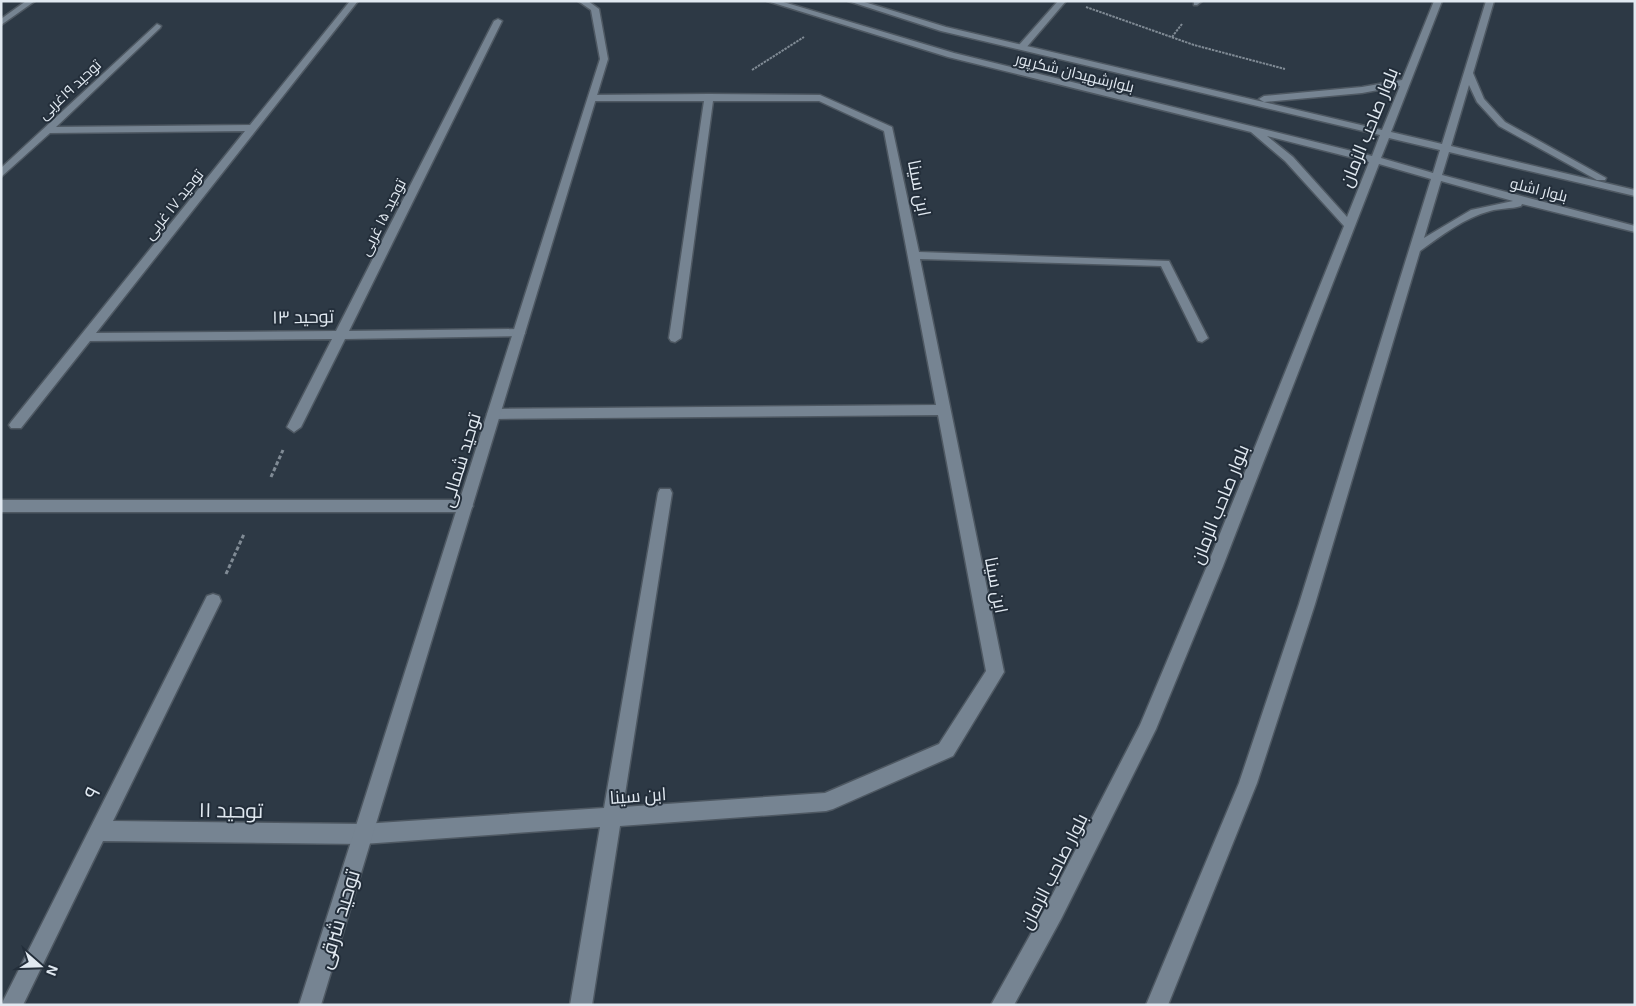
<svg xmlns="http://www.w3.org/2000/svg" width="1636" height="1006" font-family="'Exo 2',Cairo,sans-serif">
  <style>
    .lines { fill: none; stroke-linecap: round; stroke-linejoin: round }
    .minor-casing { stroke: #4e5862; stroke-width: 3 }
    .tertiary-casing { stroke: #4e5862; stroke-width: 3 }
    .secondary-casing { stroke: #4e5862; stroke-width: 3 }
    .path-far1 { stroke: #808b95; stroke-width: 2; stroke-dasharray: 2.5 1; stroke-linecap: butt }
    .path { stroke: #808b95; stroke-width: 3; stroke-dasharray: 4 2.5; stroke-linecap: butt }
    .minor { fill: #768492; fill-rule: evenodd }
    .tertiary { fill: #768492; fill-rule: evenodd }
    .secondary { fill: #768492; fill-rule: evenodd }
    .labels { text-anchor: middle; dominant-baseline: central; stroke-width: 4; stroke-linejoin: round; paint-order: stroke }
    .far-street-label { font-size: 15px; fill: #e1e9f1; stroke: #232e3a }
    .street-label { font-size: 18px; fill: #e1e9f1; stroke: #232e3a }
    .near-street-label { font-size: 21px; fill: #e1e9f1; stroke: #232e3a }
  </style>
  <rect width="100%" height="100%" fill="#2d3945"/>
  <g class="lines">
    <g class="minor-casing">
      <g id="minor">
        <polygon points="26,1 35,1 1,25 1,19"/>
        <polygon points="350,1 358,1 96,333 336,331 494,21 498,19 502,21 349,331 519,329 525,333 523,336 345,339 301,427 294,432 287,427 332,339 90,341 21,428 11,428 9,425 11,422 245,131 50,133 1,177 1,168 157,24 161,26 160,28 56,127 250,125"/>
        <polygon points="1194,1 1202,1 1197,5 1194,5"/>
        <polygon points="709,94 820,95 892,127 919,252 1169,261 1208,338 1202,342 1198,341 1161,266 920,259 1004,672 953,756 833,809 826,811 620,826 592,1005 570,1005 600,827 363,844 103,841 23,1005 1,1005 207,596 213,594 219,596 221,601 113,821 363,824 604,808 658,493 660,489 670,489 672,493 623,807 825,793 939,744 986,671 938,415 494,419 487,414 494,409 936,405 884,131 819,101 713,101 681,338 675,342 671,341 669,338 704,101 593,101 588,98 593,95"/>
        <polygon points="1,500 465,500 470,502 473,506 470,510 465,512 1,512"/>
      </g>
    </g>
    <g class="tertiary-casing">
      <g id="tertiary">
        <polygon points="578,1 588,1 599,9 608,59 321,1005 299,1005 600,59 591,10"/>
        <polygon points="1058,1 1066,1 1025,49 1019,49 1019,45"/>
      </g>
    </g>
    <g class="secondary-casing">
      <path id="secondary" d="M 767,1 L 780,1 L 954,53 L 1372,156 L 1380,135 L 941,31 L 848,1 L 861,1 L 946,27 L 1382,130 L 1400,86 L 1362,93 L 1264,102 L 1259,99 L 1264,96 L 1362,87 L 1402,80 L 1434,1 L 1442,1 L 1391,132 L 1442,144 L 1486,1 L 1494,1 L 1473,73 L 1484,99 L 1505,122 L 1606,178 L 1605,180 L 1597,180 L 1499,126 L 1477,102 L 1469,85 L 1451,146 L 1635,190 L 1635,196 L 1449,152 L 1442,175 L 1635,226 L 1635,232 L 1522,204 L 1521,206 C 1511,209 1500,208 1490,211 C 1464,218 1442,235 1420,251 L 1315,604 L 1257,783 L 1168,1005 L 1146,1005 L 1239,783 L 1299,604 L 1431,179 L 1379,164 L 1223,566 L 1156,729 L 1061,919 L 1014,1005 L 991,1005 L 1047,905 L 1140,725 L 1207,566 L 1344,226 L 1285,161 L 1251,132 L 948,57 ZM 1267,136 L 1369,162 L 1347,217 L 1293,157 ZM 1389,138 L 1440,150 L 1433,173 L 1381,158 ZM 1441,181 L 1513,201 L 1471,210 L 1424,238 Z"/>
    </g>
    <g class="path-far1">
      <polyline points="1086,7 1194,45 1285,69"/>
      <polyline points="1172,37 1182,24"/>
      <polyline points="752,70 804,37"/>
    </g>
    <g class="path">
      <polyline points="271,477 283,450"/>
      <polyline points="226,574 244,534"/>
    </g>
    <use href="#minor" class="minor"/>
    <use href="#tertiary" class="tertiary"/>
    <use href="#secondary" class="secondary"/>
  </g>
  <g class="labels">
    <g class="far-street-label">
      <text transform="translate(1075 72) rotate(14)">بلوارشهیدان شکرپور</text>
      <text transform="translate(69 89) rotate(-43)">توحید ۱۹غربی</text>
      <text transform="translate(1539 189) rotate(14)">بلوار اشلو</text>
      <text transform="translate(173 204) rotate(-51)">توحید ۱۷ غربی</text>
      <text transform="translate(382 217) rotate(-63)">توحید ۱۵ غربی</text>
    </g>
    <g class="street-label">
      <text transform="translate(1368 127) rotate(-68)">بلوار صاحب الزمان</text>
      <text transform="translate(920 188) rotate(79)">ابن سینا</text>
      <text transform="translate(303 316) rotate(-1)">توحید ۱۳</text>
      <text transform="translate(460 460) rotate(-73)">توحید شمالی</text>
      <text transform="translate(1219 504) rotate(-68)">بلوار صاحب الزمان</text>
      <text transform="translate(997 585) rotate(79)">ابن سینا</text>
      <text transform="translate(638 795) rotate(-4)">ابن سینا</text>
      <text transform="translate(1053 871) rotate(-63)">بلوار صاحب الزمان</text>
    </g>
    <g class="near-street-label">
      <text transform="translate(91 792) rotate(-63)">۹</text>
      <text transform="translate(231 809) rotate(1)">توحید ۱۱</text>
      <text transform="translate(337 919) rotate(-73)">توحید شرقی</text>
    </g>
  </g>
  <rect width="1636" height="1006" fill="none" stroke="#e1e9f1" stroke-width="5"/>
  <g transform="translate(40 966) rotate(110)" stroke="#232e3a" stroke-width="4" paint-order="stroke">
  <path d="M0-4L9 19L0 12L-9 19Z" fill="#e1e9f1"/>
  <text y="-8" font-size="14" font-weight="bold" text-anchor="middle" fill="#e1e9f1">N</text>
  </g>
</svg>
